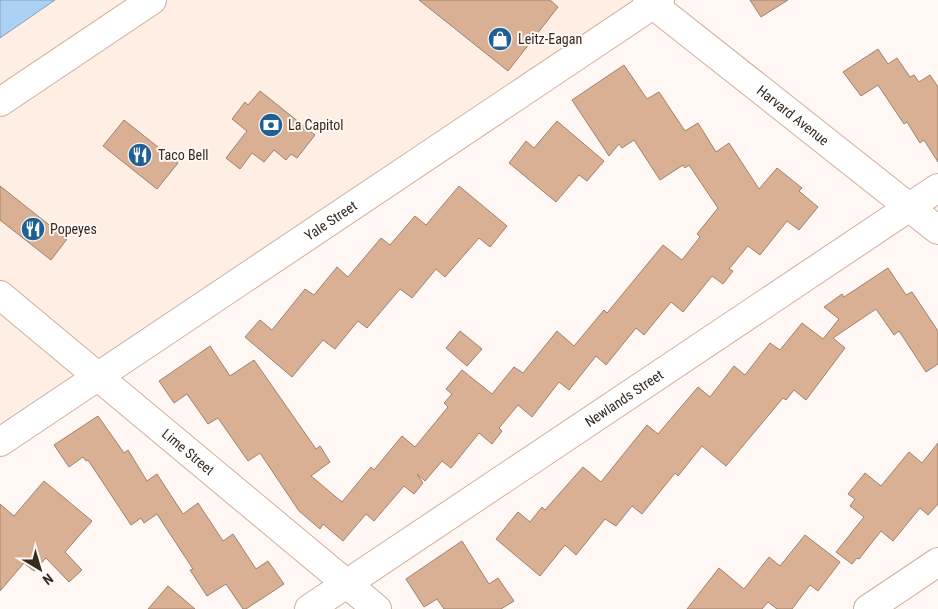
<svg xmlns="http://www.w3.org/2000/svg" width="938" height="609" font-family="'Roboto Condensed',sans-serif">
  <style>
    .built { fill: #ffeee3 }
    .water { fill: #acd1f3; stroke: #899fb4 }
    .building { fill: #dab094; stroke: #9f816c }
    .lines { fill: none; stroke-linecap: round; stroke-linejoin: round }
    .minor-casing { stroke: #cfae99; stroke-width: 30 }
    .major-casing { stroke: #cfae99; stroke-width: 30 }
    .minor { stroke: #fff; stroke-width: 28 }
    .major { stroke: #fff; stroke-width: 28 }
    .labels { text-anchor: middle; dominant-baseline: central; stroke-width: 4; stroke-linejoin: round; paint-order: stroke }
    .poi-label { font-size: 14px; fill: #362a21; stroke: #fef7f3; text-anchor: start }
    .street-label { font-size: 14px; fill: #362a21; stroke: #fef7f3 }
  </style>
  <rect width="100%" height="100%" fill="#fef7f3"/>
  <polygon class="built" points="0,0 634,0 0,423"/>
  <polygon class="water" points="0,0 55,0 0,38"/>
  <g class="building">
    <polygon points="419,0 550,0 558,7 508,71"/>
    <polygon points="750,0 788,0 761,17"/>
    <polygon points="878,49 888,64 897,58 910,77 914,75 919,82 930,75 938,87 938,162 924,140 920,143 907,122 904,124 878,85 861,96 843,72"/>
    <polygon points="624,65 647,99 659,92 685,131 698,123 716,152 729,143 759,189 777,168 802,188 799,191 818,207 799,230 787,221 760,255 748,246 729,269 733,271 723,284 712,276 683,312 671,302 644,335 636,328 606,365 596,356 569,390 559,382 532,417 518,405 499,428 502,431 492,444 479,433 451,468 442,461 425,481 417,474 423,483 414,494 404,486 374,521 366,514 343,541 323,524 320,529 299,511 260,453 248,461 218,418 208,424 187,394 174,403 159,381 210,346 230,376 254,360 316,449 320,446 330,462 311,476 342,502 371,467 374,470 402,436 415,447 448,407 444,403 452,394 446,389 462,370 492,394 514,367 523,373 557,331 574,346 604,310 607,313 663,245 682,260 700,237 697,234 718,208 689,165 685,168 683,165 660,180 634,140 622,148 619,144 609,156 572,100"/>
    <polygon points="260,91 315,135 297,158 291,154 286,160 274,150 264,162 252,153 240,169 226,158 247,131 232,119 245,102 248,105"/>
    <polygon points="124,120 178,163 157,189 103,146"/>
    <polygon points="557,121 604,161 587,181 579,175 556,202 509,163 526,141 534,148"/>
    <polygon points="0,186 67,239 51,260 0,220"/>
    <polygon points="459,186 507,226 490,247 479,238 445,277 436,269 412,298 400,289 367,328 358,321 335,349 323,340 292,377 245,337 260,320 272,330 305,289 314,295 337,267 348,277 381,238 390,245 415,216 426,225"/>
    <polygon points="888,268 906,295 912,292 938,331 938,364 926,372 899,331 894,335 876,309 833,338 845,348 806,400 794,390 786,400 783,398 726,466 702,446 678,476 675,473 642,514 632,506 616,526 605,519 576,555 565,545 540,576 496,539 518,512 530,522 542,507 545,510 583,467 601,482 647,425 658,434 698,387 710,397 734,366 745,375 770,343 780,350 802,323 823,339 839,319 824,307 842,294 844,297"/>
    <polygon points="460,331 482,349 467,366 446,348"/>
    <polygon points="98,416 124,453 128,450 147,481 157,474 183,514 198,503 223,541 233,534 256,569 268,561 284,584 246,609 243,609 226,584 207,596 190,570 193,569 157,514 144,523 141,518 131,525 88,460 86,461 83,457 69,467 54,445"/>
    <polygon points="938,443 938,504 928,515 920,508 893,541 881,531 859,559 857,558 852,564 836,552 864,517 850,506 855,499 848,494 865,473 881,486 909,452 922,463"/>
    <polygon points="44,481 92,521 65,552 82,570 69,582 46,558 34,571 24,563 0,591 0,504 14,516"/>
    <polygon points="805,535 840,562 818,591 810,585 792,609 777,609 768,602 762,609 687,609 719,568 744,589 769,557 780,566"/>
    <polygon points="462,541 489,584 498,578 514,601 501,609 444,609 437,599 424,607 406,579"/>
    <polygon points="168,586 195,609 148,609"/>
  </g>
  <g class="lines">
    <g class="minor-casing">
      <g id="minor">
        <path id="s1" d="M 647,0 L 938,230"/>
        <path id="s2" d="M 0,295 L 377,609"/>
        <path id="s3" d="M 0,442 L 660,0"/>
        <path id="s4" d="M 309,609 L 938,188"/>
        <polyline points="868,609 938,562"/>
      </g>
    </g>
    <g class="major-casing">
      <polyline id="major" points="0,102 152,0"/>
    </g>
    <use href="#minor" class="minor"/>
    <use href="#major" class="major"/>
  </g>
  <defs>
    <g id="shop-disc" transform="scale(1.25)"><circle r="9.5" fill="#1d6196" stroke="#fef7f3"/><path d="M-5-2.5h2.3a2.7 3.5 0 0 1 5.4 0H5L5.5 6h-11ZM-1.5-2.5h3a1.5 2.3 0 0 0-3 0Z" fill="#fff"/></g>
    <g id="bank-disc" transform="scale(1.25)"><circle r="9.5" fill="#1d6196" stroke="#fef7f3"/><path d="M-6-4H6V4H-6ZM0-2.3a2.3 2.3 0 1 0 0 4.6a2.3 2.3 0 1 0 0-4.6Z" fill="#fff"/></g>
    <g id="restaurant-disc" transform="scale(1.25)"><circle r="9.5" fill="#1d6196" stroke="#fef7f3"/><path d="M-5-6h1v4h1v-4h1v4h1v-4h1v5L-1.5 .5V6h-2V.5L-5-1ZM5-6V6H3V1.5H1.5Q1.5-4 5-6Z" fill="#fff"/></g>
  </defs>
  <g fill-rule="evenodd">
    <use href="#shop-disc" x="500" y="39"/>
    <use href="#bank-disc" x="271" y="125"/>
    <use href="#restaurant-disc" x="140" y="155"/>
    <use href="#restaurant-disc" x="33" y="229"/>
  </g>
  <g class="labels">
    <g class="poi-label">
      <text x="518" y="39">Leitz-Eagan</text>
      <text x="288" y="125">La Capitol</text>
      <text x="158" y="155">Taco Bell</text>
      <text x="50" y="229">Popeyes</text>
    </g>
    <g class="street-label">
      <text stroke="none"><textPath href="#s1" startOffset="186">Harvard Avenue</textPath></text>
      <text stroke="none"><textPath href="#s3" startOffset="398">Yale Street</textPath></text>
      <text stroke="none"><textPath href="#s4" startOffset="379">Newlands Street</textPath></text>
      <text stroke="none"><textPath href="#s2" startOffset="245">Lime Street</textPath></text>
    </g>
  </g>
  <g transform="translate(40 569) rotate(142)" stroke="#fef7f3" stroke-width="4" paint-order="stroke">
  <path d="M0-4L9 19L0 12L-9 19Z" fill="#362a21"/>
  <text y="-8" font-size="14" font-weight="bold" text-anchor="middle" fill="#362a21">N</text>
  </g>
</svg>
